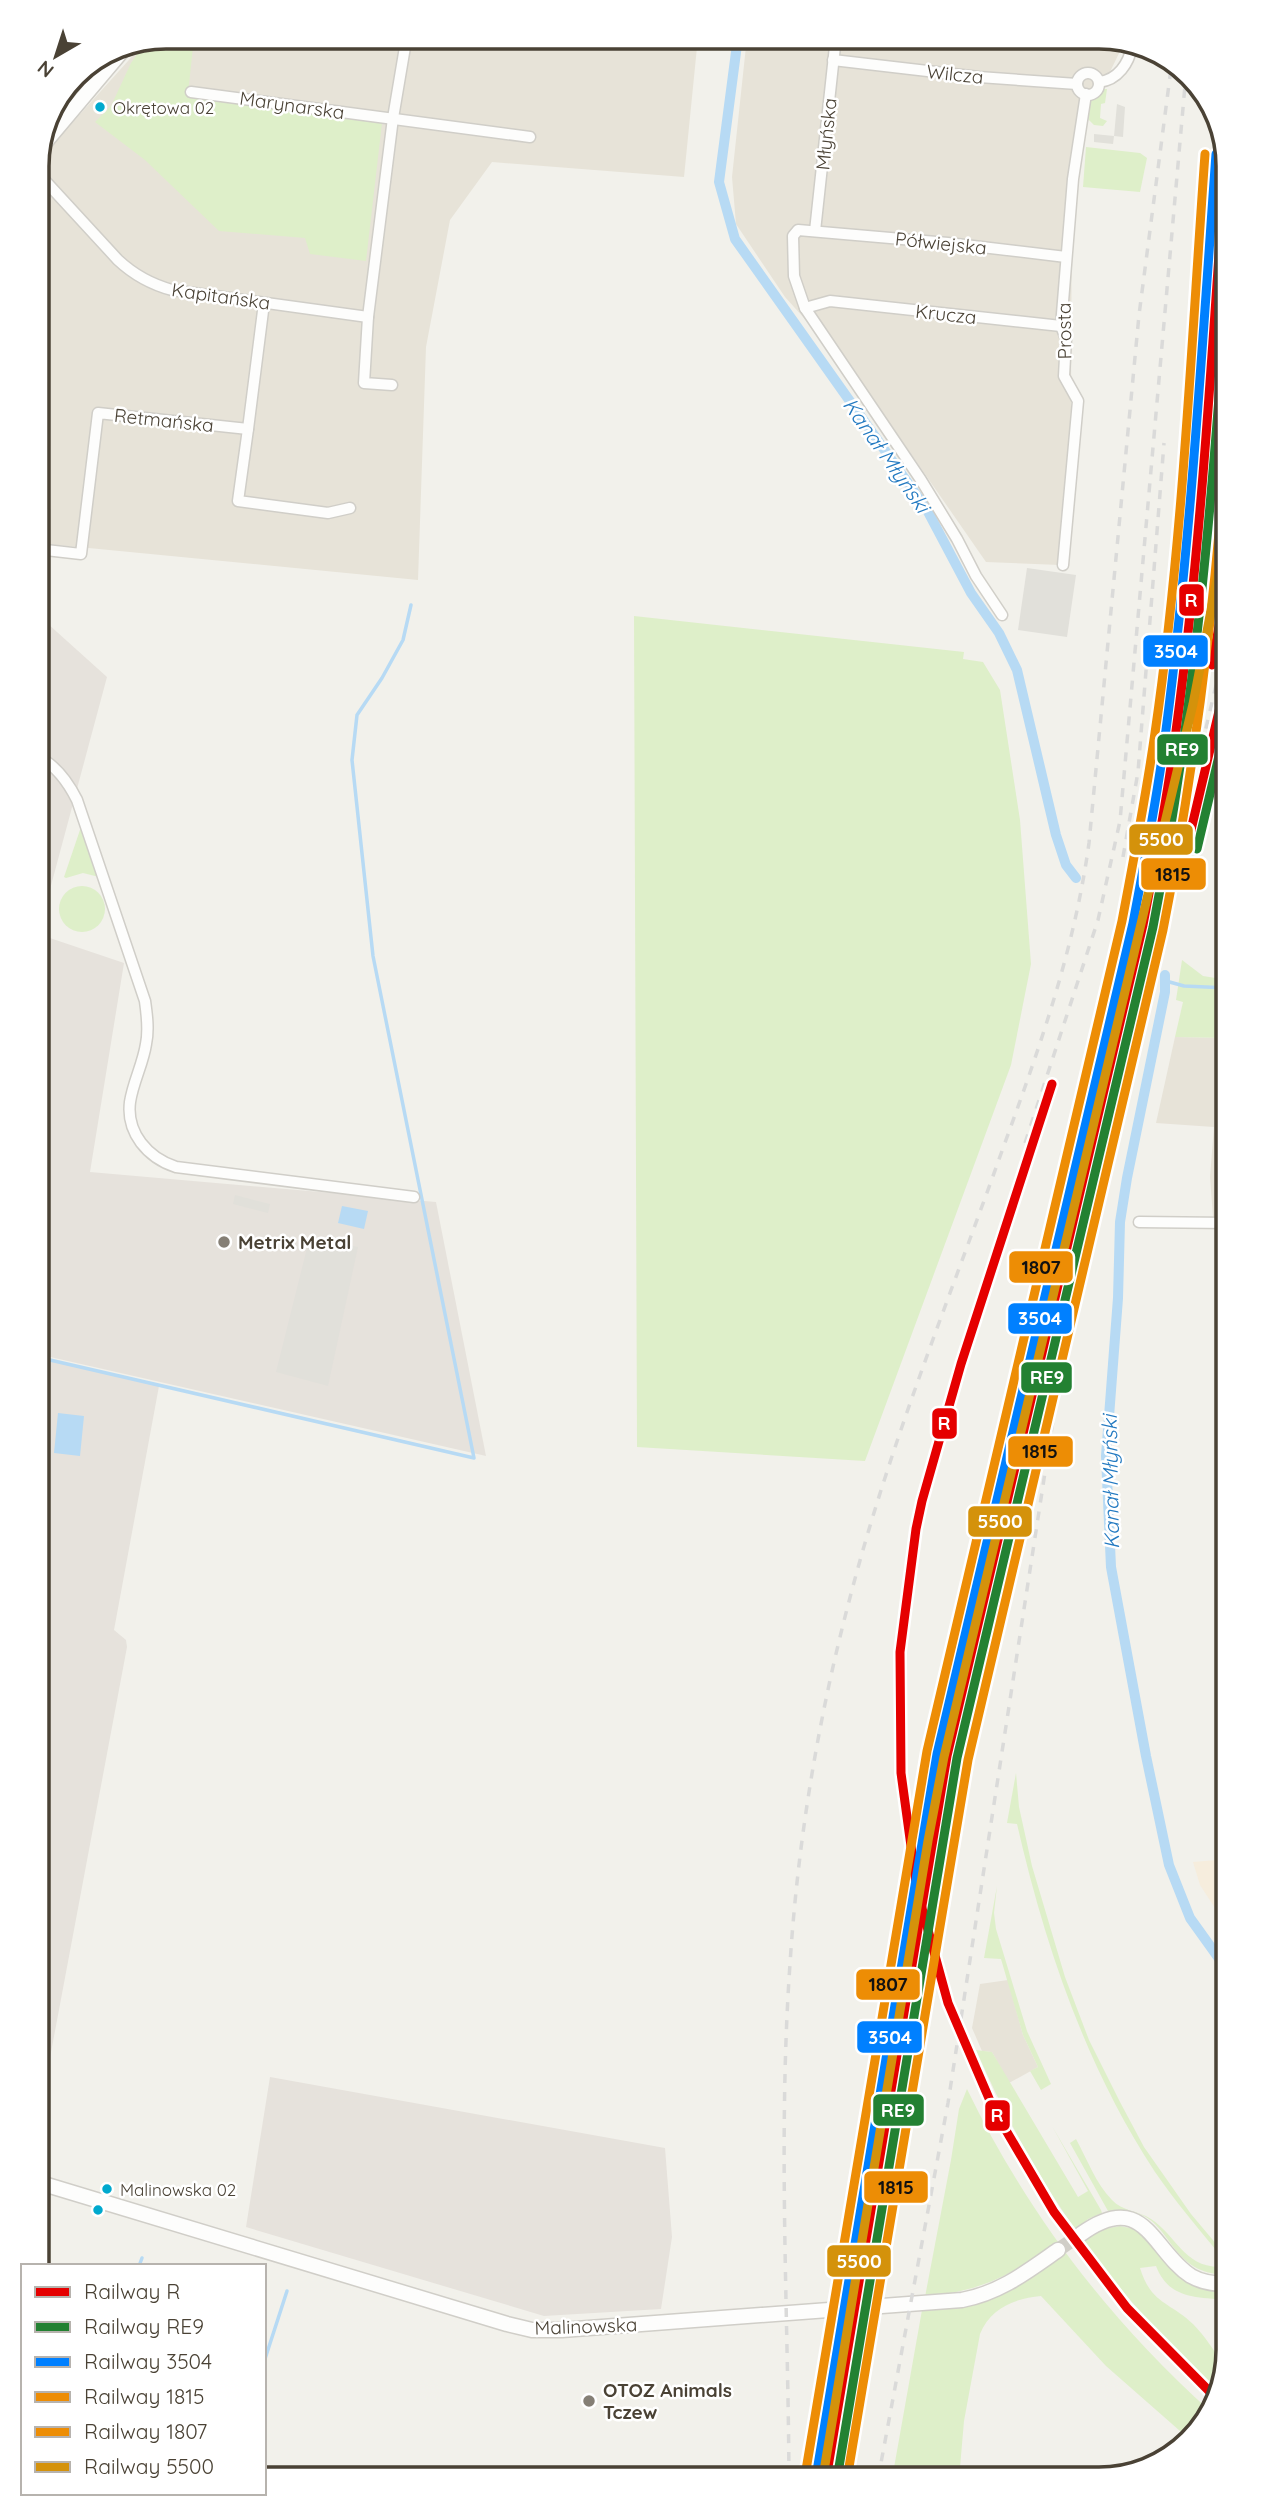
<svg xmlns="http://www.w3.org/2000/svg" width="1265" height="2516" font-family="Quicksand,sans-serif">
  <style>
    .residential { fill: #e7e3d8 }
    .commercial { fill: #f6eddd }
    .industrial { fill: #e6e2dc }
    .green { fill: #deefc9 }
    .parking { fill: #e1e0da }
    .water { fill: #b7daf4 }
    .lines { fill: none; stroke-linecap: round; stroke-linejoin: round }
    .stream { stroke: #b7daf4; stroke-width: 3.5 }
    .canal { stroke: #b7daf4; stroke-width: 10 }
    .tertiary-tunnel { stroke: #d0cec7; stroke-width: 14; stroke-dasharray: 14 7; stroke-linecap: butt }
    .minor-casing { stroke: #d0cec8; stroke-width: 13 }
    .tertiary-casing { stroke: #d0cec8; stroke-width: 17 }
    .minor { stroke: #fdfdfc; stroke-width: 10 }
    .tertiary { stroke: #fdfdfc; stroke-width: 14 }
    .rail { stroke: #dadad9; stroke-width: 3.5; stroke-dasharray: 9 9; stroke-linecap: butt }
    .rail-1-casing { stroke: #fff; stroke-width: 14 }
    .rail-2-casing { stroke: #fff; stroke-width: 14 }
    .rail-3-casing { stroke: #fff; stroke-width: 14 }
    .rail-4-casing { stroke: #fff; stroke-width: 14 }
    .rail-5-casing { stroke: #fff; stroke-width: 14 }
    .rail-6-casing { stroke: #fff; stroke-width: 14 }
    .rail-1 { stroke: #e50000; stroke-width: 9 }
    .rail-2 { stroke: #238132; stroke-width: 9 }
    .rail-3 { stroke: #0080ff; stroke-width: 9 }
    .rail-4 { stroke: #ed8d05; stroke-width: 9 }
    .rail-5 { stroke: #ed8d05; stroke-width: 9 }
    .rail-6 { stroke: #d4920b; stroke-width: 9 }
    .bus-dot { fill: #00a9ce; stroke: #fff; stroke-width: 2.5 }
    .poi-dot { fill: #857f75; stroke: #fff; stroke-width: 2.5 }
    .labels { text-anchor: middle; dominant-baseline: central; stroke-width: 5; stroke-linejoin: round; paint-order: stroke }
    .bus-label { font-size: 17px; fill: #4a4235; stroke: #fff; text-anchor: start }
    .street-label { font-size: 19px; fill: #4a4235; stroke: #fff }
    .poi-label { font-size: 19px; font-weight: bold; fill: #4a4235; stroke: #fff; text-anchor: start }
    .water-label { font-size: 21px; font-style: italic; fill: #237ac1; stroke: #fff }
    .rim { fill: none; stroke: #4a4235; stroke-width: 3.5 }
    .line-badge { stroke: #fff; stroke-width: 2.5 }
    .badge-label { font-size: 19px; text-anchor: middle; font-weight: bold; fill: #fff }
    .pale-badge-label { font-size: 19px; text-anchor: middle; font-weight: bold; fill: #111 }
  </style>
  <rect width="100%" height="100%" fill="#f2f1eb"/>
  <g class="residential">
    <polygon points="166,37 698,37 684,177 492,162 450,220 426,347 418,580 37,543 37,162 146,41"/>
    <polygon points="747,37 1108,37 1124,43 1072,150 1071,410 1060,565 986,562 859,379 785,297 736,224 732,177"/>
    <polygon points="1175,1037 1228,1038 1228,1217 1213,1217 1210,1177 1214,1127 1156,1123"/>
    <polygon points="1008,1980 1023,2035 1038,2067 1009,2083 992,2052 982,2051 972,2028 980,1984"/>
  </g>
  <polygon class="commercial" points="1228,1859 1228,1928 1200,1885 1193,1862"/>
  <g class="industrial">
    <polygon points="37,614 107,677 38,934 124,963 90,1172 436,1202 486,1456 37,1354"/>
    <polygon points="43,1359 159,1386 114,1630 126,1640 127,1647 37,2127 37,1392"/>
    <polygon points="270,2077 665,2148 672,2237 661,2309 544,2316 246,2227"/>
  </g>
  <g class="green">
    <polygon points="166,37 194,37 188,94 382,123 366,261 310,254 305,238 219,231 145,160 95,122 111,106 131,63 147,40"/>
    <polygon points="110,51 57,113 75,74"/>
    <polygon points="1103,89 1107,89 1105,103 1101,104 1100,118 1107,121 1103,126 1094,125 1087,118 1091,101"/>
    <polygon points="1086,147 1140,153 1147,158 1140,192 1083,187"/>
    <polygon points="634,616 964,652 963,659 983,662 1000,690 1020,820 1031,964 1011,1065 865,1461 637,1447"/>
    <polygon points="81,827 99,877 83,873 66,878 64,877"/>
    <circle cx="82" cy="909" r="23"/>
    <polygon points="1182,960 1203,976 1228,980 1228,1038 1175,1037 1183,1002 1176,1000"/>
    <path d="M 1016,1773 L 1019,1807 L 1032,1866 L 1065,1977 L 1089,2040 L 1120,2102 L 1144,2147 L 1191,2214 L 1228,2258 L 1228,2275 C 1219,2274 1209,2274 1201,2270 C 1162,2254 1167,2204 1108,2211 L 1070,2143 L 1076,2139 C 1087,2159 1096,2184 1112,2200 C 1122,2211 1139,2211 1151,2219 C 1177,2236 1183,2266 1219,2267 L 1220,2255 C 1198,2228 1175,2201 1155,2172 C 1086,2067 1045,1946 1017,1824 L 1007,1823 Z"/>
    <polygon points="997,1886 994,1913 996,1929 1027,2031 1051,2084 1041,2090 1030,2071 1038,2067 1023,2035 1001,1959 984,1958"/>
    <path d="M 976,2050 L 992,2052 L 1078,2197 L 1088,2191 L 1052,2126 L 1101,2210 L 1102,2213 L 1088,2219 L 1077,2229 L 1098,2230 L 1120,2226 L 1135,2229 L 1142,2234 L 1174,2270 L 1228,2290 L 1228,2300 C 1198,2297 1169,2300 1156,2266 L 1140,2268 C 1151,2304 1170,2302 1193,2324 C 1205,2336 1214,2351 1224,2365 L 1217,2389 C 1107,2288 1036,2187 976,2050 Z"/>
    <path d="M 967,2089 C 1027,2213 1108,2319 1210,2411 L 1206,2422 L 1188,2438 L 1106,2366 L 1041,2296 C 1016,2298 990,2308 980,2334 L 964,2421 L 959,2479 L 892,2479 L 922,2310 L 997,2296 L 1026,2281 L 1062,2255 L 1054,2244 C 1005,2279 985,2289 925,2297 L 951,2160 L 959,2109 Z"/>
  </g>
  <g class="parking">
    <polygon points="1117,104 1125,107 1123,137 1114,136 1113,144 1094,142 1094,134 1114,136"/>
    <polygon points="1027,568 1076,575 1067,637 1018,630"/>
    <polygon points="235,1195 270,1204 268,1213 233,1204"/>
    <polygon points="310,1236 358,1247 328,1386 276,1372"/>
  </g>
  <g class="water">
    <polygon points="342,1206 368,1211 364,1229 338,1223"/>
    <polygon points="58,1413 84,1416 80,1456 54,1453"/>
  </g>
  <g class="lines">
    <g class="stream">
      <polyline points="1166,981 1184,986 1228,988"/>
      <polyline points="37,1357 474,1458 373,956 352,760 357,715 382,678 403,640 411,605"/>
      <polyline points="139,2266 142,2258"/>
      <polyline points="264,2362 287,2291"/>
    </g>
    <g class="canal">
      <polyline points="738,37 719,182 735,239 927,510 971,593 999,633 1017,670 1056,835 1066,865 1076,878"/>
      <polyline points="1165,975 1165,992 1127,1178 1120,1222 1118,1298 1106,1456 1111,1567 1146,1756 1169,1865 1190,1918 1228,1971"/>
    </g>
    <polyline class="tertiary-tunnel" points="1058,2250 1081,2234"/>
    <g class="minor-casing">
      <g id="minor">
        <polyline points="833,60 979,77 1077,84"/>
        <circle cx="1088" cy="84" r="11"/>
        <path d="M 1099,82 C 1118,80 1129,63 1132,46"/>
        <polyline points="191,92 530,137"/>
        <path d="M 37,172 L 118,260 C 134,275 150,284 172,290 L 368,317"/>
        <polyline points="815,231 836,37"/>
        <polyline points="805,308 794,276 793,236 798,230 948,243 1066,257"/>
        <polyline points="392,385 364,383 368,317 393,118 405,47 414,37"/>
        <polyline points="248,429 238,501 328,513 350,508"/>
        <polyline points="37,549 81,554 98,413 248,429 264,303"/>
        <polyline points="1063,565 1078,401 1064,376 1066,339 1061,326 1073,179 1086,94"/>
        <polyline points="1002,615 976,576 957,539 921,480 805,308 830,301 1061,326"/>
        <path d="M 37,756 C 56,765 68,782 77,800 L 145,1001 C 147,1015 149,1030 146,1044 C 143,1064 133,1082 130,1102 C 126,1133 148,1158 176,1167 L 414,1197"/>
        <polyline points="1139,1222 1228,1223"/>
      </g>
    </g>
    <g class="tertiary-casing">
      <g id="tertiary">
        <polyline points="42,146 128,44"/>
        <path d="M 37,2182 L 507,2324 L 532,2330 L 562,2330 L 962,2300 C 1000,2293 1028,2271 1058,2250"/>
        <path d="M 1081,2234 C 1145,2188 1152,2251 1191,2276 C 1203,2283 1215,2284 1228,2284"/>
      </g>
    </g>
    <use href="#minor" class="minor"/>
    <use href="#tertiary" class="tertiary"/>
    <g class="rail">
      <polyline points="1123,857 1138,772 1164,443"/>
      <polyline points="1165,904 1228,634"/>
      <polyline points="1025,1143 1098,920 1120,821 1186,74"/>
      <path d="M 789,2479 C 788,2309 778,2135 790,1964 C 798,1838 819,1713 852,1590 C 891,1441 950,1297 1002,1151 C 1039,1049 1074,952 1089,843 L 1139,315 L 1172,61"/>
      <polyline points="878,2479 948,2103 1064,1349 1078,1276 1118,1104"/>
    </g>
    <g class="rail-1-casing">
      <g id="rail-1">
        <polyline points="1212,665 1228,576"/>
        <polyline points="1187,847 1228,673"/>
        <polyline points="1052,1084 961,1364 922,1501 916,1529 900,1652 901,1773 917,1890 948,2003 994,2110 1054,2212 1127,2308 1214,2396"/>
        <path d="M 826,2479 L 947,1756 L 1143,925 C 1155,861 1168,796 1176,731 C 1202,540 1212,347 1226,155"/>
      </g>
    </g>
    <g class="rail-2-casing">
      <g id="rail-2">
        <polyline points="1197,849 1228,718"/>
        <path d="M 837,2479 L 957,1758 L 1153,927 C 1195,710 1213,494 1228,273"/>
      </g>
    </g>
    <g class="rail-3-casing">
      <path id="rail-3" d="M 816,2477 L 937,1754 L 1133,923 C 1145,859 1158,794 1166,730 C 1191,539 1202,346 1216,154"/>
    </g>
    <g class="rail-4-casing">
      <path id="rail-4" d="M 847,2479 L 968,1760 L 1163,930 C 1196,762 1216,594 1228,424"/>
    </g>
    <g class="rail-5-casing">
      <path id="rail-5" d="M 805,2476 L 927,1751 L 1122,921 C 1134,858 1146,796 1155,733 C 1183,541 1191,347 1205,154"/>
    </g>
    <g class="rail-6-casing">
      <polyline id="rail-6" points="823,2477 928,1841 944,1757 1193,704 1218,574"/>
    </g>
    <use href="#rail-1" class="rail-1"/>
    <use href="#rail-2" class="rail-2"/>
    <use href="#rail-3" class="rail-3"/>
    <use href="#rail-4" class="rail-4"/>
    <use href="#rail-5" class="rail-5"/>
    <use href="#rail-6" class="rail-6"/>
  </g>
  <g class="bus-dot">
    <circle cx="100" cy="107" r="6"/>
    <circle cx="107" cy="2189" r="6"/>
    <circle cx="98" cy="2210" r="6"/>
  </g>
  <g class="poi-dot">
    <circle cx="224" cy="1242" r="7"/>
    <circle cx="589" cy="2401" r="7"/>
  </g>
  <g class="labels">
    <g class="bus-label">
      <text x="113" y="107">Okrętowa 02</text>
      <text x="120" y="2189">Malinowska 02</text>
    </g>
    <g class="street-label">
      <text transform="translate(955 74) rotate(6)">Wilcza</text>
      <text transform="translate(292 105) rotate(8)">Marynarska</text>
      <text transform="translate(826 134) rotate(-84)">Młyńska</text>
      <text transform="translate(941 243) rotate(6)">Półwiejska</text>
      <text transform="translate(221 296) rotate(8)">Kapitańska</text>
      <text transform="translate(946 314) rotate(6)">Krucza</text>
      <text transform="translate(1064 331) rotate(-91)">Prosta</text>
      <text transform="translate(164 420) rotate(6)">Retmańska</text>
      <text transform="translate(586 2326) rotate(-2)">Malinowska</text>
    </g>
    <g class="poi-label">
      <text x="238" y="1242">Metrix Metal</text>
      <text x="603" y="2390">OTOZ Animals<tspan x="603" dy="22">Tczew</tspan></text>
    </g>
    <g class="water-label">
      <text transform="translate(887 455) rotate(55)">Kanał Młyński</text>
      <text transform="translate(1110 1482) rotate(-91)">Kanał Młyński</text>
    </g>
  </g>
  <path d="M0 0H1265V2516H0ZM166 49H1099A117 117 0 0 1 1216 166V2350A117 117 0 0 1 1099 2467H166A117 117 0 0 1 49 2350V166A117 117 0 0 1 166 49Z" fill="#fff" fill-rule="evenodd"/>
  <path class="rim" d="M166 49H1099A117 117 0 0 1 1216 166V2350A117 117 0 0 1 1099 2467H166A117 117 0 0 1 49 2350V166A117 117 0 0 1 166 49Z"/>
  <g class="line-badge">
    <rect x="1178" y="583" width="27" height="34" rx="7" fill="#e50000"/>
    <rect x="1142" y="634" width="67" height="34" rx="7" fill="#0080ff"/>
    <rect x="1156" y="733" width="53" height="33" rx="7" fill="#238132"/>
    <rect x="1128" y="823" width="66" height="33" rx="7" fill="#d4920b"/>
    <rect x="1140" y="857" width="67" height="34" rx="7" fill="#ed8d05"/>
    <rect x="1008" y="1250" width="66" height="34" rx="7" fill="#ed8d05"/>
    <rect x="1007" y="1302" width="66" height="33" rx="7" fill="#0080ff"/>
    <rect x="1020" y="1361" width="53" height="33" rx="7" fill="#238132"/>
    <rect x="931" y="1407" width="27" height="33" rx="7" fill="#e50000"/>
    <rect x="1007" y="1435" width="67" height="33" rx="7" fill="#ed8d05"/>
    <rect x="967" y="1505" width="66" height="33" rx="7" fill="#d4920b"/>
    <rect x="855" y="1968" width="66" height="33" rx="7" fill="#ed8d05"/>
    <rect x="856" y="2020" width="67" height="34" rx="7" fill="#0080ff"/>
    <rect x="872" y="2093" width="53" height="34" rx="7" fill="#238132"/>
    <rect x="984" y="2099" width="27" height="33" rx="7" fill="#e50000"/>
    <rect x="863" y="2170" width="66" height="34" rx="7" fill="#ed8d05"/>
    <rect x="826" y="2244" width="66" height="34" rx="7" fill="#d4920b"/>
  </g>
  <g class="badge-label">
    <text x="1191" y="607">R</text>
    <text x="1176" y="658">3504</text>
    <text x="1182" y="756">RE9</text>
    <text x="1161" y="846">5500</text>
    <text x="1040" y="1325">3504</text>
    <text x="1047" y="1384">RE9</text>
    <text x="944" y="1430">R</text>
    <text x="1000" y="1528">5500</text>
    <text x="890" y="2044">3504</text>
    <text x="898" y="2117">RE9</text>
    <text x="997" y="2122">R</text>
    <text x="859" y="2268">5500</text>
  </g>
  <g class="pale-badge-label">
    <text x="1173" y="881">1815</text>
    <text x="1041" y="1274">1807</text>
    <text x="1040" y="1458">1815</text>
    <text x="888" y="1991">1807</text>
    <text x="896" y="2194">1815</text>
  </g>
  <rect x="21" y="2264" width="245" height="231" fill="#ffffff" stroke="#b7b3ae" stroke-width="2"/>
  <rect x="35" y="2287" width="35" height="10" fill="#e50000" stroke="#b7b3ae" stroke-width="2"/>
  <text x="84" y="2299" font-size="21" fill="#4a4235">Railway R</text>
  <rect x="35" y="2322" width="35" height="10" fill="#238132" stroke="#b7b3ae" stroke-width="2"/>
  <text x="84" y="2334" font-size="21" fill="#4a4235">Railway RE9</text>
  <rect x="35" y="2357" width="35" height="10" fill="#0080ff" stroke="#b7b3ae" stroke-width="2"/>
  <text x="84" y="2369" font-size="21" fill="#4a4235">Railway 3504</text>
  <rect x="35" y="2392" width="35" height="10" fill="#ed8d05" stroke="#b7b3ae" stroke-width="2"/>
  <text x="84" y="2404" font-size="21" fill="#4a4235">Railway 1815</text>
  <rect x="35" y="2427" width="35" height="10" fill="#ed8d05" stroke="#b7b3ae" stroke-width="2"/>
  <text x="84" y="2439" font-size="21" fill="#4a4235">Railway 1807</text>
  <rect x="35" y="2462" width="35" height="10" fill="#d4920b" stroke="#b7b3ae" stroke-width="2"/>
  <text x="84" y="2474" font-size="21" fill="#4a4235">Railway 5500</text>
  <g transform="translate(56 56) rotate(219)" stroke="#ffffff" stroke-width="5" paint-order="stroke">
  <path d="M0-5L12 26L0 18L-12 26Z" fill="#4a4235"/>
  <text y="-10" font-size="19" font-weight="bold" text-anchor="middle" fill="#4a4235">N</text>
  </g>
</svg>
